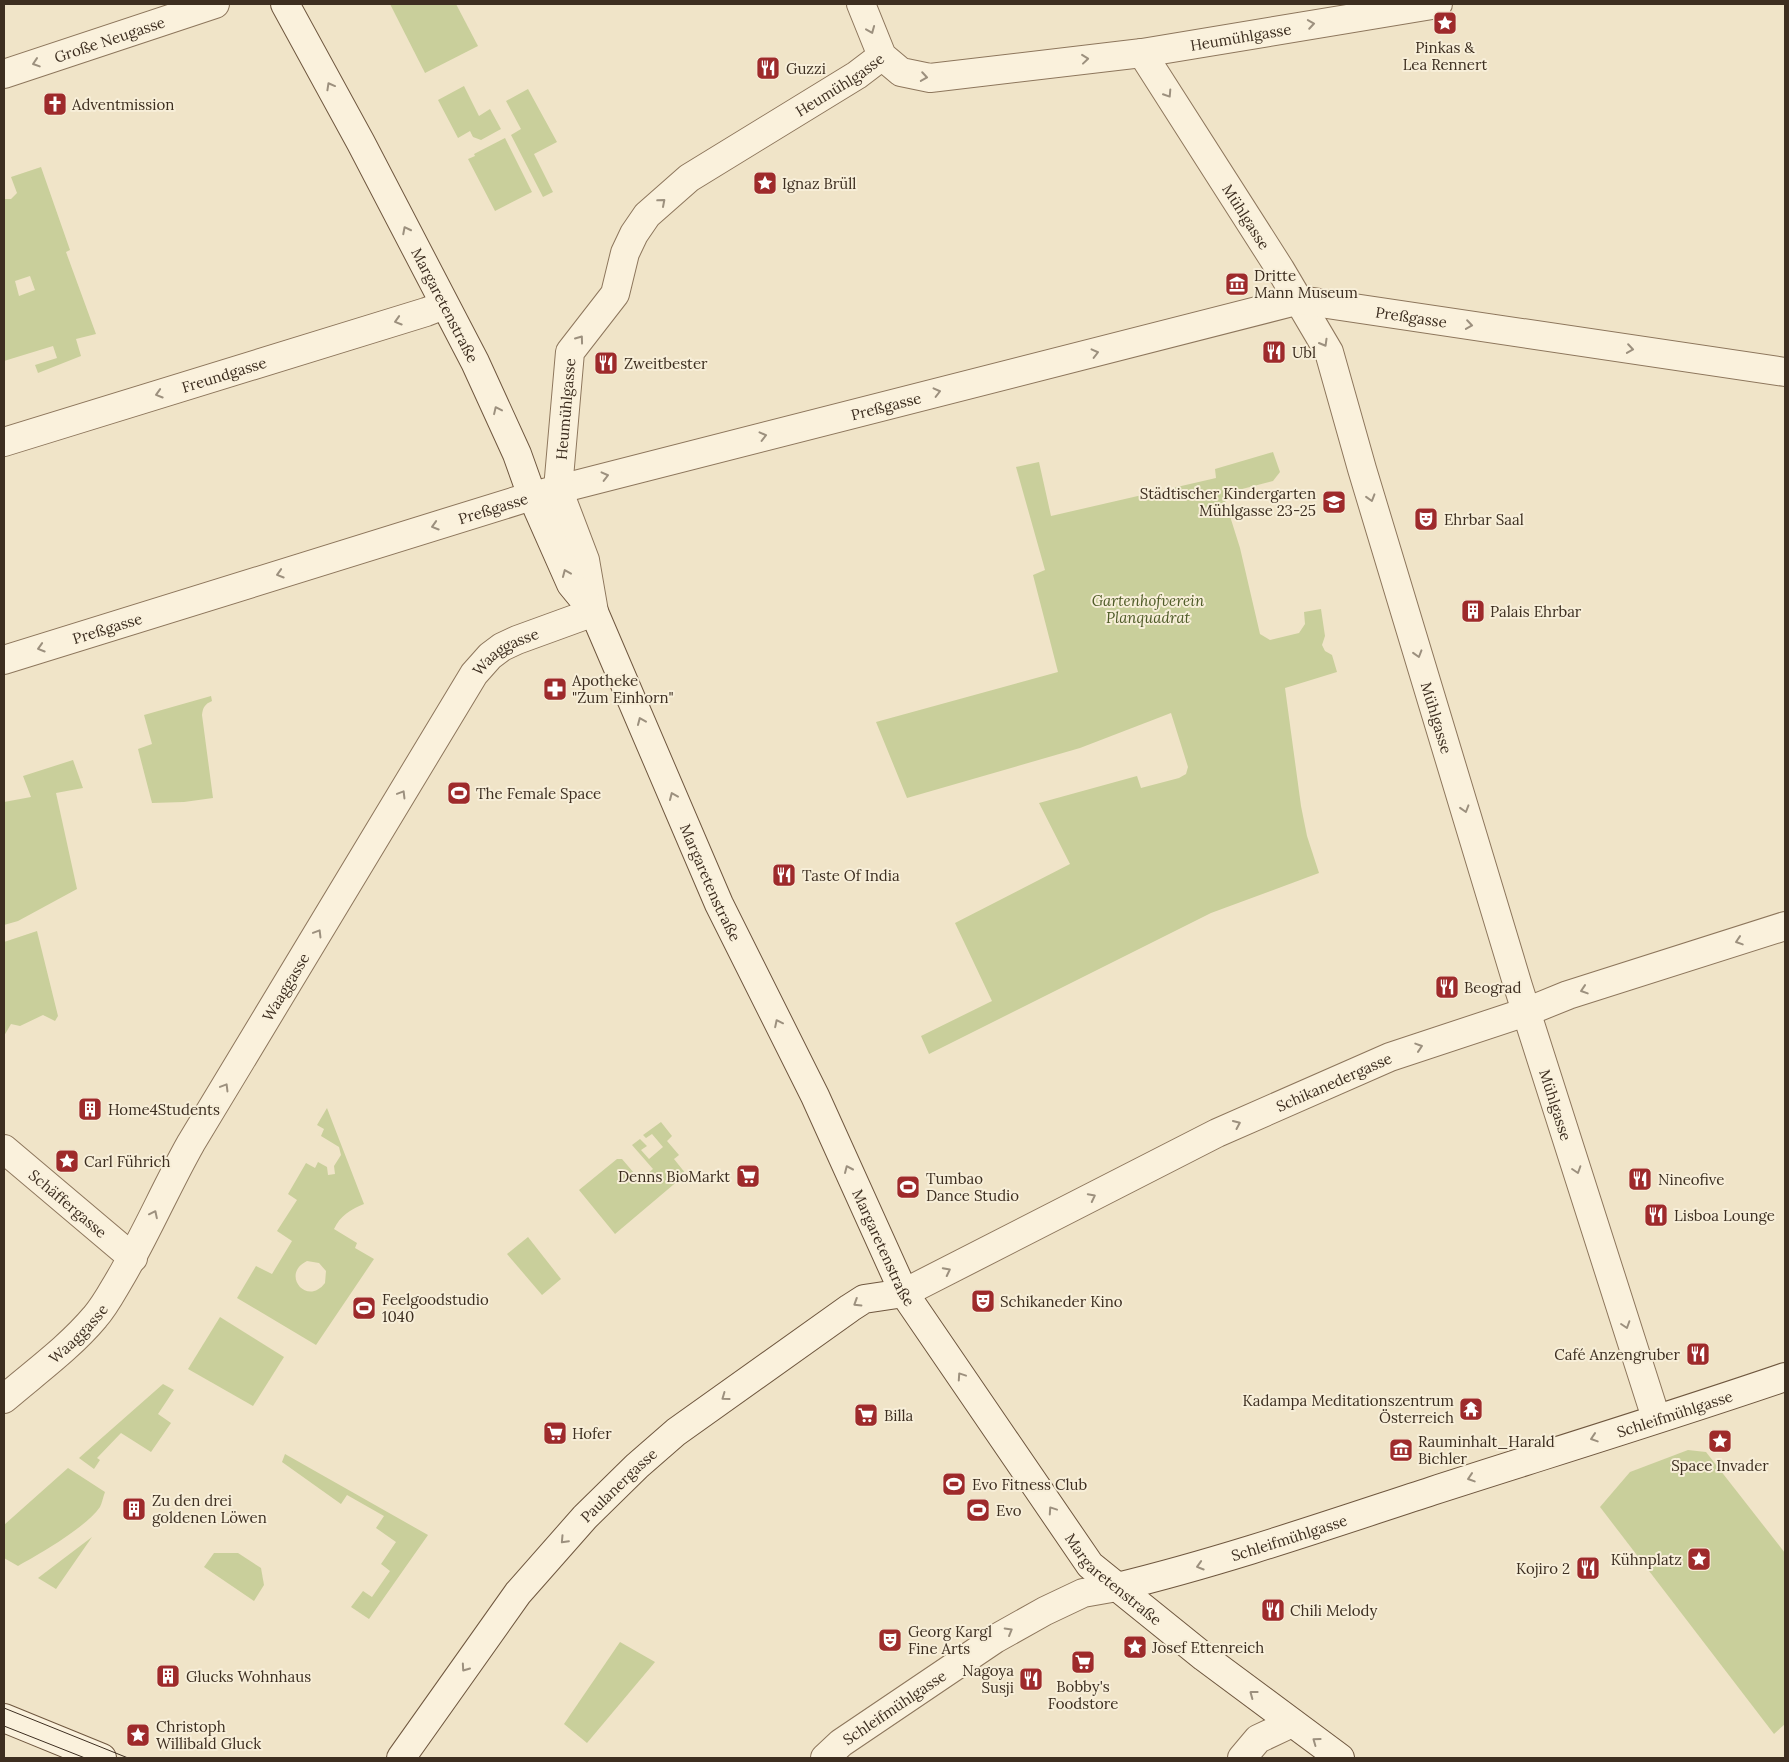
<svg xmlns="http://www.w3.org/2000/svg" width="1789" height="1762" font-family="Lora,serif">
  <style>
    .green { fill: #c9cf9b; fill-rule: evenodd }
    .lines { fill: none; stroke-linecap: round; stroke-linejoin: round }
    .street-casing { stroke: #8d765c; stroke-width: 30 }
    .secondary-casing { stroke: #6f573f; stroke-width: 30 }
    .street { stroke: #faf1dc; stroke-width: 28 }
    .secondary { stroke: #faf1dc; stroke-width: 28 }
    .tram { stroke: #3d2e20; stroke-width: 1 }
    .oneway { stroke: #9c907e }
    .labels { text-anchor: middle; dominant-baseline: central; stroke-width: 4; stroke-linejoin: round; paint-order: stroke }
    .street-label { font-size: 15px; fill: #3d2e20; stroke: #f7eed8 }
    .poi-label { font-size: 15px; fill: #3d2e20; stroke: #f7eed8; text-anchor: start }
    .park-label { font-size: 15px; font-style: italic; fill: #4d5a26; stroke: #f7eed8 }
  </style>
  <rect width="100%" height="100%" fill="#f0e4c8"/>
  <g class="green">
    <polygon points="390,4 456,4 478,46 425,73"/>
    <polygon points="464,86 479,116 490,109 501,129 481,140 473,137 470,131 458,138 438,100"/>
    <polygon points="528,89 557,142 534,154 553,192 543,197 511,135 521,129 506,101"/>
    <polygon points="505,138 532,192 495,211 468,159 475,156 474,154"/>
    <path d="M 41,167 L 70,250 L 66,252 L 96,334 L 76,339 L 81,356 L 38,373 L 35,365 L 57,358 L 53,346 L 4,361 L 4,199 L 11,199 L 17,193 L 11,177 ZM 30,276 L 35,290 L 19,296 L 15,281 Z"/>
    <polygon points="1273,452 1280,472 1273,481 1223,494 1240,548 1260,634 1270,640 1299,633 1305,624 1304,612 1321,609 1325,636 1322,645 1325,651 1332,655 1337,672 1285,688 1301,806 1307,836 1319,873 1211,913 929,1054 921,1036 992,1001 955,923 1070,864 1039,803 1137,776 1141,788 1179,778 1186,774 1188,767 1171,713 1080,748 907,798 876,722 1058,672 1033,575 1045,570 1016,467 1039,462 1051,516 1216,478 1215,469"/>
    <path d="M 211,696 L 212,701 C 205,704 203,707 202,715 L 213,798 L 184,802 L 152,803 L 138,749 L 152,744 L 144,715 Z"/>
    <polygon points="73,760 83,788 56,793 77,889 18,921 4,925 4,802 31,797 23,776"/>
    <polygon points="37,931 58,1016 55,1021 43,1015 20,1026 11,1024 4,1036 4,942"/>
    <path d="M 327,1108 L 364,1204 C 351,1209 340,1216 334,1229 L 357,1243 L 355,1248 L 374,1259 L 316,1345 L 237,1298 L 256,1266 L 272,1274 L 292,1241 L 277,1231 L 297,1200 L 288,1194 L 306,1163 L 315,1168 L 318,1162 L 327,1167 L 328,1175 L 335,1174 L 334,1166 L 341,1155 L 339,1147 L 321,1136 L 324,1129 L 317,1125 ZM 307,1261 L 319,1263 L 326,1271 L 325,1283 C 307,1307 280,1274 307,1261 Z"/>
    <polygon points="661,1122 672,1136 667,1141 679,1155 674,1159 686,1174 615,1234 579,1190 617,1159 622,1159 640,1180 653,1169 632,1145 640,1139 647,1146 641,1150 649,1159 663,1147 652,1134 646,1138 643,1135"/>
    <polygon points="528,1237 561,1279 542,1295 507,1254"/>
    <polygon points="220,1317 284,1357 253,1406 188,1369"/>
    <polygon points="163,1384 174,1390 158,1414 171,1423 151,1452 121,1433 97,1458 100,1460 94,1469 79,1458"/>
    <polygon points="1688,1450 1706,1452 1785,1553 1785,1724 1774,1734 1600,1507 1630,1472"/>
    <polygon points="285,1454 428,1535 369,1619 351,1607 363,1591 372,1597 390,1571 381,1564 396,1542 376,1528 384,1516 347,1495 341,1504 282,1462"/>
    <path d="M 68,1468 L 105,1492 C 103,1497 102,1503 100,1507 C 85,1528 41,1553 18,1566 L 4,1558 L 4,1525 Z"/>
    <polygon points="92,1537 56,1589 38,1578"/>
    <polygon points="214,1553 238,1553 261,1568 264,1585 254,1601 204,1567"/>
    <polygon points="620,1642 655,1662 587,1743 564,1724"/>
  </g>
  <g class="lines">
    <g class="street-casing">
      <g id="street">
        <path id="s1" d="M 861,4 L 882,56 L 901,72 L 930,78 L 1142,53 L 1438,4"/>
        <path id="s2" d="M 1142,53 L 1280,269 L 1329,352 L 1362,469 L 1518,986 L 1656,1418"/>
        <path id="s3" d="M 4,74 L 215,4"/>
        <path id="s4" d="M 4,442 L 426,312 L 444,305"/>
        <path id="s5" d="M 4,660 L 532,496 L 1300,300 L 1785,372"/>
        <path id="s6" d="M 4,1149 L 133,1258"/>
        <path id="s7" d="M 904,1293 L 1217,1133 L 1390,1057 L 1526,1012 L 1568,995 L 1785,926"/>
        <path id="s8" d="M 4,1399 C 34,1373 69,1348 95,1317 C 104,1307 111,1294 118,1282 C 145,1237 165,1189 191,1143 L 474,674 L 490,656 L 502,647 L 517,640 L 594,612 L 585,560 L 558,489 L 570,352 L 615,294 L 625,253 L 634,234 L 647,215 L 689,178 L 857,75 L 882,56"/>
        <path id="s9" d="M 825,1758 L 841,1743 L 995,1639 L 1045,1611 L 1083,1593 L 1117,1587"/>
        <polyline points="1242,1758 1258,1739 1292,1723"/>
      </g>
    </g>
    <g class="secondary-casing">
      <g id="secondary">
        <path id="s10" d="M 285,4 L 361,143 L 475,362 L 517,454 L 532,496 L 571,584 L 594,612 L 719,904 L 815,1096 L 904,1293 L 1090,1565 L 1204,1657 L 1340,1758"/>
        <path id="s11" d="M 1117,1587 C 1224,1561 1328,1525 1432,1491 C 1550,1453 1668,1417 1785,1377"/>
        <polyline points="4,1718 102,1758"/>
        <path id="s12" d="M 401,1758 L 518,1593 L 585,1517 L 637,1466 L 676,1432 L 850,1308 L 864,1299 L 904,1293"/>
      </g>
    </g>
    <use href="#street" class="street"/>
    <use href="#secondary" class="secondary"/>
    <g class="tram">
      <polyline points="4,1708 128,1758"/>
      <polyline points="4,1726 85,1758"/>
    </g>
  </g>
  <defs><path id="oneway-chevron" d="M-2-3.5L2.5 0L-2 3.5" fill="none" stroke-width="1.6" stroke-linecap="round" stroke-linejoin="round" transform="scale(1.25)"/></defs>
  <g class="oneway">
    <use href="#oneway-chevron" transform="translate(1311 24) rotate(-9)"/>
    <use href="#oneway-chevron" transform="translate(871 30) rotate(68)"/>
    <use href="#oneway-chevron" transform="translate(1085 59) rotate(-6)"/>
    <use href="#oneway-chevron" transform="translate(36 63) rotate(162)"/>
    <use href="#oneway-chevron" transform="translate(924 77) rotate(9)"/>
    <use href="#oneway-chevron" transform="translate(330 86) rotate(-119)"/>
    <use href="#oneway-chevron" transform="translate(1168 94) rotate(57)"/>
    <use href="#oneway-chevron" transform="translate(662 202) rotate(-41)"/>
    <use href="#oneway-chevron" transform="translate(406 230) rotate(-117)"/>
    <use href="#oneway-chevron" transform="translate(398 321) rotate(163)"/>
    <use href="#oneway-chevron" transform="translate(1469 325) rotate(8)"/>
    <use href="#oneway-chevron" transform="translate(580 339) rotate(-54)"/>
    <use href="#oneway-chevron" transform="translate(1324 343) rotate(60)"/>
    <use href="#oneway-chevron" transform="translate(1630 349) rotate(8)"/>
    <use href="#oneway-chevron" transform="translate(1095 353) rotate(-14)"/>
    <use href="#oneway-chevron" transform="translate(937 392) rotate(-14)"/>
    <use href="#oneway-chevron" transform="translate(159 394) rotate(163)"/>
    <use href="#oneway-chevron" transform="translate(497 410) rotate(-115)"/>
    <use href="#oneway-chevron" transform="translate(763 436) rotate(-14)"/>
    <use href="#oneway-chevron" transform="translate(605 476) rotate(-14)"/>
    <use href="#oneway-chevron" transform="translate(1371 498) rotate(73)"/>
    <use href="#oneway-chevron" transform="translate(435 526) rotate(163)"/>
    <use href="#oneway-chevron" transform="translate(566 573) rotate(-113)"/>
    <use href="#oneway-chevron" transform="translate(280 574) rotate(163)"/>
    <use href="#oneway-chevron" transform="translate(41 648) rotate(163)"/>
    <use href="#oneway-chevron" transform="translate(1418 654) rotate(73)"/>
    <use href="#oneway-chevron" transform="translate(641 721) rotate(-113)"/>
    <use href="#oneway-chevron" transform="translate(402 794) rotate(-59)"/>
    <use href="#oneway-chevron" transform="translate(673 796) rotate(-113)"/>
    <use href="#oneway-chevron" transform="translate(1465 809) rotate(73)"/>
    <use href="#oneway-chevron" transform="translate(318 933) rotate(-59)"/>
    <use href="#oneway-chevron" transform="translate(1739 941) rotate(162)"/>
    <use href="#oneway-chevron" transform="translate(1584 990) rotate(162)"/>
    <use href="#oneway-chevron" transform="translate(778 1023) rotate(-116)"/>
    <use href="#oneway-chevron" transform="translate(1419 1047) rotate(-18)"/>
    <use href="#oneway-chevron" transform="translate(225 1087) rotate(-59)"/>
    <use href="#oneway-chevron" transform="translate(1237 1124) rotate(-24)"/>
    <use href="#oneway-chevron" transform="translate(848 1169) rotate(-114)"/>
    <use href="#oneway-chevron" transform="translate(1577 1170) rotate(72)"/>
    <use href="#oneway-chevron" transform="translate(1092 1197) rotate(-27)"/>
    <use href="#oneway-chevron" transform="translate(154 1214) rotate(-64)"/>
    <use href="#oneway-chevron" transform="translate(947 1271) rotate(-27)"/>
    <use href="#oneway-chevron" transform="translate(857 1303) rotate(148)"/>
    <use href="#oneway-chevron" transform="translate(1626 1325) rotate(72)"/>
    <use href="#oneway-chevron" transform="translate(961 1376) rotate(-124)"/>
    <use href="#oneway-chevron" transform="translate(725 1397) rotate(144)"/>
    <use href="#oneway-chevron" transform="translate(1594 1438) rotate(162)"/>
    <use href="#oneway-chevron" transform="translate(1471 1478) rotate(162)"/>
    <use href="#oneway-chevron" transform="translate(1052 1510) rotate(-124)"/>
    <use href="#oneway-chevron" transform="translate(564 1540) rotate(133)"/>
    <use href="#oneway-chevron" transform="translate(1200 1566) rotate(163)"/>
    <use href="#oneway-chevron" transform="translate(1009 1631) rotate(-30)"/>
    <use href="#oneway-chevron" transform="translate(465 1668) rotate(125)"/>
    <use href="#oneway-chevron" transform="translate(1253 1694) rotate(-143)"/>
    <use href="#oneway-chevron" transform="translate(1316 1741) rotate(-144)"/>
  </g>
  <defs>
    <g id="sight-square" transform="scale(1.25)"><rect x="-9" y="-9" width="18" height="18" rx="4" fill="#9e2a2b" stroke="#f7eed8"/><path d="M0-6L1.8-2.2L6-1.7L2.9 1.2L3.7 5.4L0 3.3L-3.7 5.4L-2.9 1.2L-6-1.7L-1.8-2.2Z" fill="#fff"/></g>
    <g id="restaurant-square" transform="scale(1.25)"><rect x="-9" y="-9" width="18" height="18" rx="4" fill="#9e2a2b" stroke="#f7eed8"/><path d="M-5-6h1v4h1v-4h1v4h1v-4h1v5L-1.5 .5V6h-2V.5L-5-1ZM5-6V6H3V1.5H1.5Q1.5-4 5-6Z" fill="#fff"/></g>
    <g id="church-square" transform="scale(1.25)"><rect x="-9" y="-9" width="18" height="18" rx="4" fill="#9e2a2b" stroke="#f7eed8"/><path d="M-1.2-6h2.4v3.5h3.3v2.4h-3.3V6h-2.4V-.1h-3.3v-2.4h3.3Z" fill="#fff"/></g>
    <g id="museum-square" transform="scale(1.25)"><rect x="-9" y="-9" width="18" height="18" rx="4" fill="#9e2a2b" stroke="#f7eed8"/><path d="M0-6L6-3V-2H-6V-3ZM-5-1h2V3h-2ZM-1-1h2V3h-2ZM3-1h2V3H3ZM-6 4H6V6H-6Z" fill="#fff"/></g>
    <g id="school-square" transform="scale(1.25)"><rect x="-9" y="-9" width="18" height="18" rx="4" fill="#9e2a2b" stroke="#f7eed8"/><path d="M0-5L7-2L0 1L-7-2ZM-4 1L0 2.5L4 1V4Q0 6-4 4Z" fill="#fff"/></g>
    <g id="theatre-square" transform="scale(1.25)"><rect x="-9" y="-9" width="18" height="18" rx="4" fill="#9e2a2b" stroke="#f7eed8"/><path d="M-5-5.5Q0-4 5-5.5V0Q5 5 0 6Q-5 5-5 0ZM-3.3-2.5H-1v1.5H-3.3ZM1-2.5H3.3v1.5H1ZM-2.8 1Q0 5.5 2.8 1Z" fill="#fff"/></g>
    <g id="building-square" transform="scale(1.25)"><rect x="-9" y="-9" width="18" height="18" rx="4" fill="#9e2a2b" stroke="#f7eed8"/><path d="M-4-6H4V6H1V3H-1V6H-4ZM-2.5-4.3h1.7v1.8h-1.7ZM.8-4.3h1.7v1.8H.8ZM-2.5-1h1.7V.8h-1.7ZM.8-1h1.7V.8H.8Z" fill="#fff"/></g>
    <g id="pharmacy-square" transform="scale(1.25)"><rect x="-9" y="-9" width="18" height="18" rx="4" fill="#9e2a2b" stroke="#f7eed8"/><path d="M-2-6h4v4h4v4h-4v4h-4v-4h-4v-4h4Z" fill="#fff"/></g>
    <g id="stadium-square" transform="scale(1.25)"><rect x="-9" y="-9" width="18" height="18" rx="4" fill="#9e2a2b" stroke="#f7eed8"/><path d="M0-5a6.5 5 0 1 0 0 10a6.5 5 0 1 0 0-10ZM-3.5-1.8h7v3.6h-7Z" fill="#fff"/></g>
    <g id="supermarket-square" transform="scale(1.25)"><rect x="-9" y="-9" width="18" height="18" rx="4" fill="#9e2a2b" stroke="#f7eed8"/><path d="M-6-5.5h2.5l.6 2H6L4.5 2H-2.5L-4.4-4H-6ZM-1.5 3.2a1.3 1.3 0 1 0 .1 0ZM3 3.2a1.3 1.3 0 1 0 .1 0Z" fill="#fff"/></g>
    <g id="temple-square" transform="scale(1.25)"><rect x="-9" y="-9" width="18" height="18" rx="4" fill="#9e2a2b" stroke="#f7eed8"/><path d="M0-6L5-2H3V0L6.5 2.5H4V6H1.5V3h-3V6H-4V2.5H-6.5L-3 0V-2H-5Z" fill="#fff"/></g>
  </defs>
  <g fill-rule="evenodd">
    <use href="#sight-square" x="1445" y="23"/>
    <use href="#restaurant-square" x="768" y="68"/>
    <use href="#church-square" x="55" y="104"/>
    <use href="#sight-square" x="765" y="183"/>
    <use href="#museum-square" x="1237" y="284"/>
    <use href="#restaurant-square" x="1274" y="352"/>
    <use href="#restaurant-square" x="606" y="363"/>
    <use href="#school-square" x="1334" y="502"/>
    <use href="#theatre-square" x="1426" y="519"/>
    <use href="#building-square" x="1473" y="611"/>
    <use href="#pharmacy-square" x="555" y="689"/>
    <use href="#stadium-square" x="459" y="793"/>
    <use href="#restaurant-square" x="784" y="875"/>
    <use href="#restaurant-square" x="1447" y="987"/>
    <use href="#building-square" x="90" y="1109"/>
    <use href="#sight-square" x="67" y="1161"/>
    <use href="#supermarket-square" x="748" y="1176"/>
    <use href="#restaurant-square" x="1640" y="1179"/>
    <use href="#stadium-square" x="908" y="1187"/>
    <use href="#restaurant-square" x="1656" y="1215"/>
    <use href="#theatre-square" x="983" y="1301"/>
    <use href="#stadium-square" x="364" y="1308"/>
    <use href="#restaurant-square" x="1698" y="1354"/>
    <use href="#temple-square" x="1471" y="1409"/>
    <use href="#supermarket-square" x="866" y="1415"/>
    <use href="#supermarket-square" x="555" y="1433"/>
    <use href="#sight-square" x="1720" y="1441"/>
    <use href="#museum-square" x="1401" y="1450"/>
    <use href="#stadium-square" x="954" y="1484"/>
    <use href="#building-square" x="134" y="1509"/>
    <use href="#stadium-square" x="978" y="1510"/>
    <use href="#sight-square" x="1699" y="1559"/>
    <use href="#restaurant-square" x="1588" y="1568"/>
    <use href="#restaurant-square" x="1273" y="1610"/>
    <use href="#theatre-square" x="890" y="1640"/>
    <use href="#sight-square" x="1135" y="1647"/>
    <use href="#supermarket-square" x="1083" y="1662"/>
    <use href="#building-square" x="168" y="1676"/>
    <use href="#restaurant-square" x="1031" y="1679"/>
    <use href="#sight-square" x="138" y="1735"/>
  </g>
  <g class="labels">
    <g class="street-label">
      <text stroke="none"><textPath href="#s1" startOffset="424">Heumühlgasse</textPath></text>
      <text stroke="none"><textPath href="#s3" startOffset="111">Große Neugasse</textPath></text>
      <text stroke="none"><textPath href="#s8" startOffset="1666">Heumühlgasse</textPath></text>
      <text stroke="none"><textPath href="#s2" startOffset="194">Mühlgasse</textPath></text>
      <text stroke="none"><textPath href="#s10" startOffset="341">Margaretenstraße</textPath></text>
      <text stroke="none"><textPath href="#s5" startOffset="1458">Preßgasse</textPath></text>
      <text stroke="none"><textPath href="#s4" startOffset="230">Freundgasse</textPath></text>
      <text stroke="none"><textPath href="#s5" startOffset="918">Preßgasse</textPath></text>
      <text stroke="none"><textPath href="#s8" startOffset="1216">Heumühlgasse</textPath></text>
      <text stroke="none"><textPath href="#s5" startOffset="512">Preßgasse</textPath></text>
      <text stroke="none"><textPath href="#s5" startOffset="108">Preßgasse</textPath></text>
      <text stroke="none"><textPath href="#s8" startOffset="909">Waaggasse</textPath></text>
      <text stroke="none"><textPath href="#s2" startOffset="734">Mühlgasse</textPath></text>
      <text stroke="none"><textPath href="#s10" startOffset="978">Margaretenstraße</textPath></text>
      <text stroke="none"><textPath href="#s8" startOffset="504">Waaggasse</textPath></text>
      <text stroke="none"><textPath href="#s7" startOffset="479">Schikanedergasse</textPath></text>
      <text stroke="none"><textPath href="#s2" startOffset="1139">Mühlgasse</textPath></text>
      <text stroke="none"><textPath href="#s6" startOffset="84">Schäffergasse</textPath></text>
      <text stroke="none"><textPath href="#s10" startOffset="1382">Margaretenstraße</textPath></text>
      <text stroke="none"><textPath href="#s8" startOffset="99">Waaggasse</textPath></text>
      <text stroke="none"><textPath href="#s11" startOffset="584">Schleifmühlgasse</textPath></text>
      <text stroke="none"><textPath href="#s12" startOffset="350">Paulanergasse</textPath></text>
      <text stroke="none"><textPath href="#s11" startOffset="179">Schleifmühlgasse</textPath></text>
      <text stroke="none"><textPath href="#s10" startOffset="1788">Margaretenstraße</textPath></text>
      <text stroke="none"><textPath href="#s9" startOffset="86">Schleifmühlgasse</textPath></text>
    </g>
    <g class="poi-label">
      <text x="1445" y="47" text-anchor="middle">Pinkas &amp;<tspan x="1445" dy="17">Lea Rennert</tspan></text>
      <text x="786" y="68">Guzzi</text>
      <text x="72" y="104">Adventmission</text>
      <text x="782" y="183">Ignaz Brüll</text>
      <text x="1254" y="275">Dritte<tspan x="1254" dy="17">Mann Museum</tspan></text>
      <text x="1292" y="352">Ubl</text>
      <text x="624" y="363">Zweitbester</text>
      <text x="1316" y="493" text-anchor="end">Städtischer Kindergarten<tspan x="1316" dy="17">Mühlgasse 23-25</tspan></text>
      <text x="1444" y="519">Ehrbar Saal</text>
      <text x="1490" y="611">Palais Ehrbar</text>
      <text x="572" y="680">Apotheke<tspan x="572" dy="17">"Zum Einhorn"</tspan></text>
      <text x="476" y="793">The Female Space</text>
      <text x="802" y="875">Taste Of India</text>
      <text x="1464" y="987">Beograd</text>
      <text x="108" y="1109">Home4Students</text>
      <text x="84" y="1161">Carl Führich</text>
      <text x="730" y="1176" text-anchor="end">Denns BioMarkt</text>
      <text x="926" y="1178">Tumbao<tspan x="926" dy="17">Dance Studio</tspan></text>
      <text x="1658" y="1179">Nineofive</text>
      <text x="1674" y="1215">Lisboa Lounge</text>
      <text x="382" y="1299">Feelgoodstudio<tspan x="382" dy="17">1040</tspan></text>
      <text x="1000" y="1301">Schikaneder Kino</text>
      <text x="1680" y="1354" text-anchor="end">Café Anzengruber</text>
      <text x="1454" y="1400" text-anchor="end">Kadampa Meditationszentrum<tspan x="1454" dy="17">Österreich</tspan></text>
      <text x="884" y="1415">Billa</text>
      <text x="572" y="1433">Hofer</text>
      <text x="1418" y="1441">Rauminhalt_Harald<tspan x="1418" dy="17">Bichler</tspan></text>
      <text x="1720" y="1465" text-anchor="middle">Space Invader</text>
      <text x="972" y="1484">Evo Fitness Club</text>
      <text x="152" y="1500">Zu den drei<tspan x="152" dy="17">goldenen Löwen</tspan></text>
      <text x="996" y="1510">Evo</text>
      <text x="1682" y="1559" text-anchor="end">Kühnplatz</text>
      <text x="1570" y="1568" text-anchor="end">Kojiro 2</text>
      <text x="1290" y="1610">Chili Melody</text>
      <text x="908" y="1631">Georg Kargl<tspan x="908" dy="17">Fine Arts</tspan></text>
      <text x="1152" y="1647">Josef Ettenreich</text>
      <text x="1014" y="1670" text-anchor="end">Nagoya<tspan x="1014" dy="17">Susji</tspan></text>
      <text x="186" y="1676">Glucks Wohnhaus</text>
      <text x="1083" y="1686" text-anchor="middle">Bobby's<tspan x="1083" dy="17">Foodstore</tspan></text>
      <text x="156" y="1726">Christoph<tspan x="156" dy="17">Willibald Gluck</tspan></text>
    </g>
    <g class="park-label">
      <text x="1148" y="600">Gartenhofverein<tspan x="1148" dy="17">Planquadrat</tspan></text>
    </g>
  </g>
  <rect width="1789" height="1762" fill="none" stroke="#3d2e20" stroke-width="10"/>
</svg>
